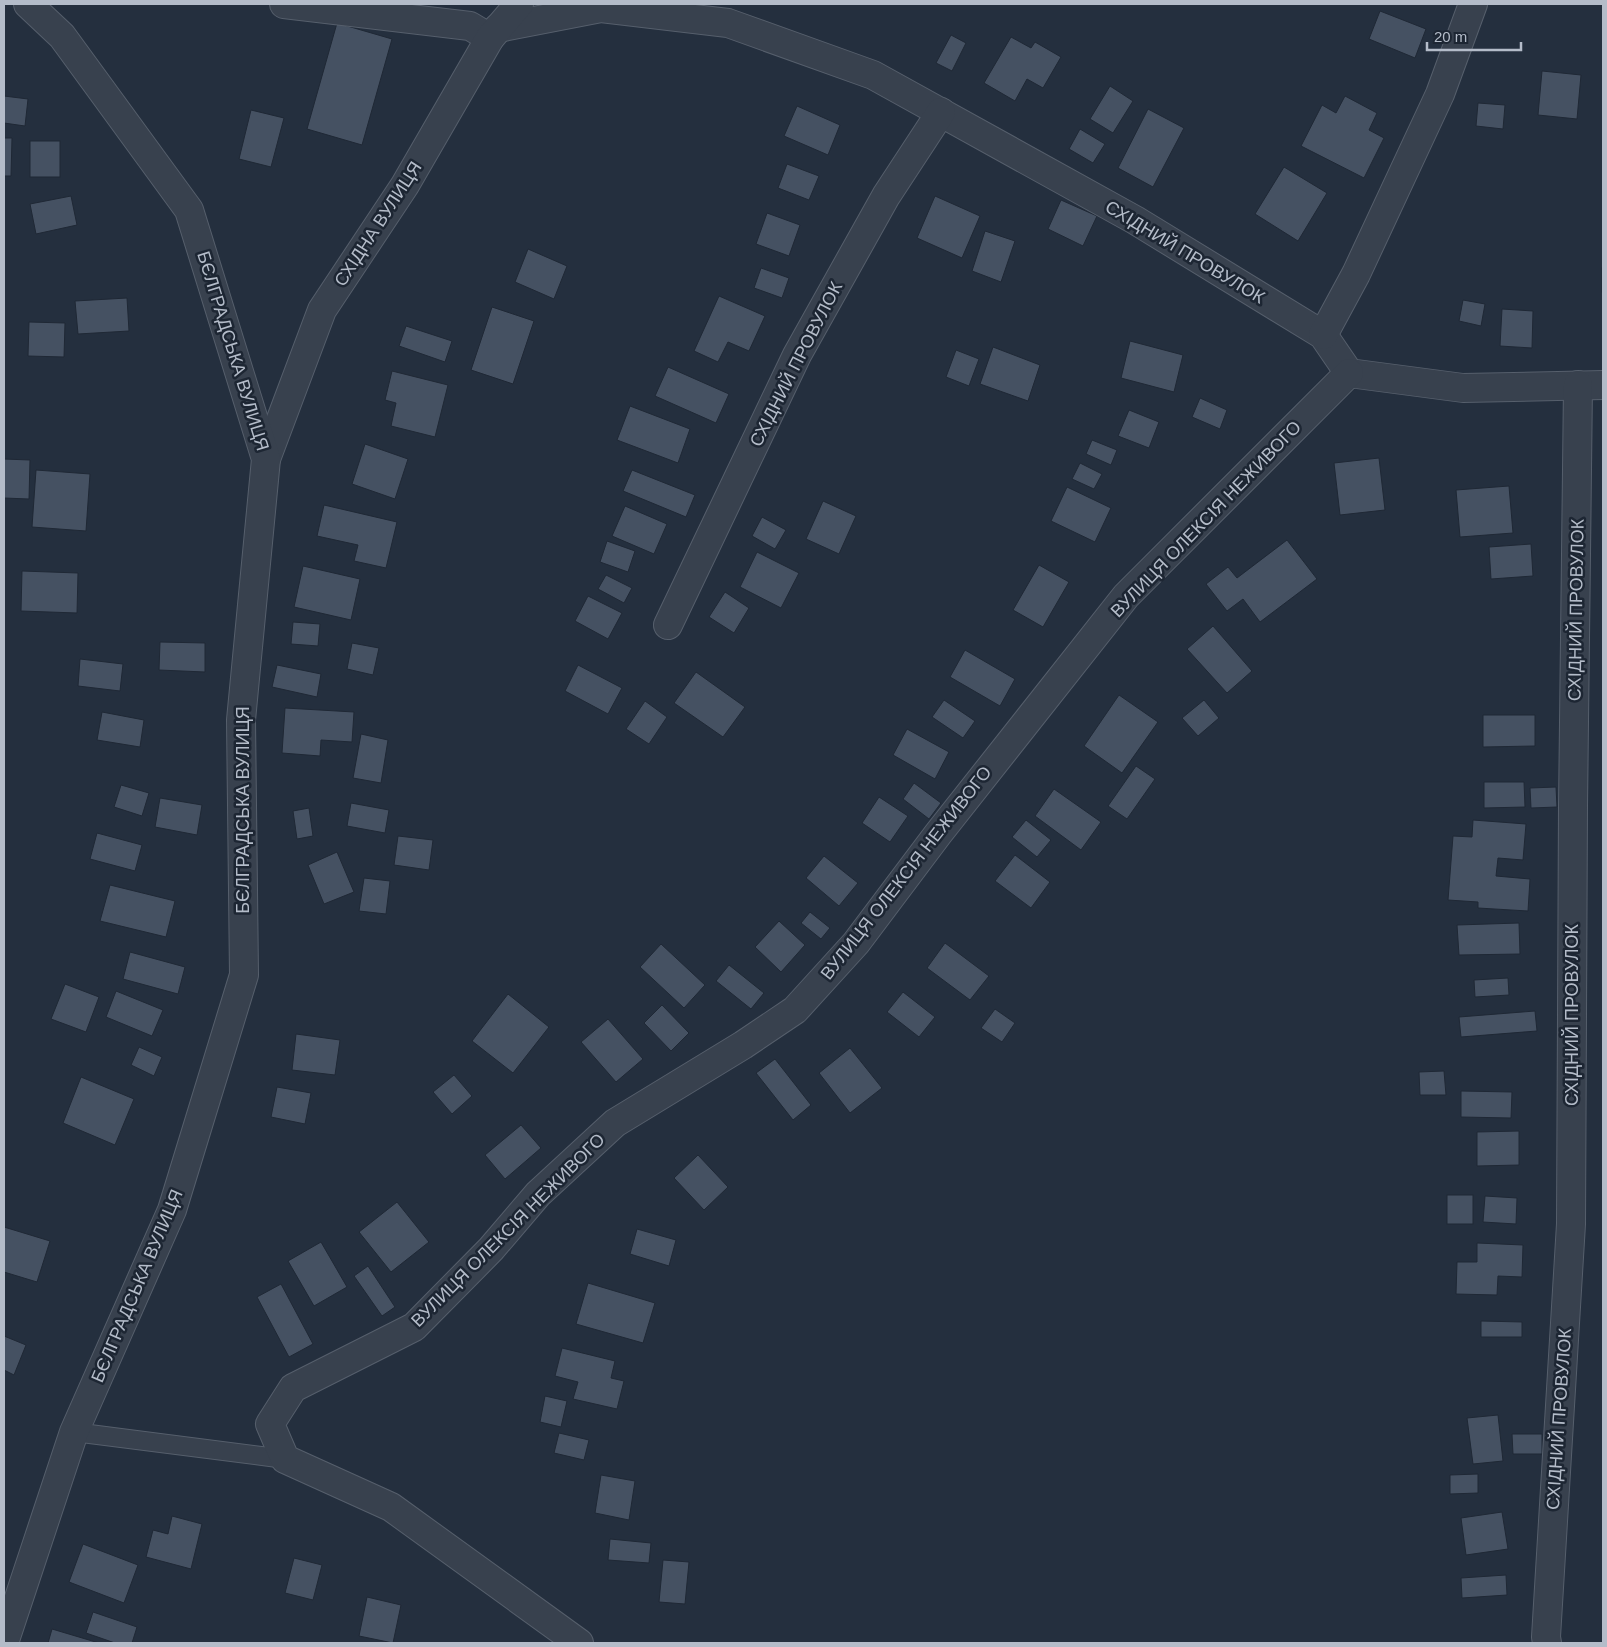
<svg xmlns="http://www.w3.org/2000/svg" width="1607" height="1647" font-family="Helvetica,sans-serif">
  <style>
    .building { fill: #455162; stroke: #1f2835 }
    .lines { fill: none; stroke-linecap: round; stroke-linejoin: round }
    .service-casing { stroke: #565f6c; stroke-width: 20 }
    .minor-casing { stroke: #565f6c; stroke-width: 30 }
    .service { stroke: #38414e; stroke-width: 18 }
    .minor { stroke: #38414e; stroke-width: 28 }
    .labels { text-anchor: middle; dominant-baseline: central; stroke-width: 5; stroke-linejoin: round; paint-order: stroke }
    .street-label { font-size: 18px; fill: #b4bcc9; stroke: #1d2633 }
  </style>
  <rect width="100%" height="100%" fill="#242f3e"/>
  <g class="building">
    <polygon points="1380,11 1426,29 1415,58 1369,39"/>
    <polygon points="337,23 392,39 362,145 307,129"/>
    <polygon points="951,35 966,43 952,71 936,63"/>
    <polygon points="1011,37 1031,48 1035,42 1061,57 1043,88 1027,79 1015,101 984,83"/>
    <polygon points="1542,71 1581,75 1577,119 1538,115"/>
    <polygon points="1110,86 1133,101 1113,133 1090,119"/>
    <polygon points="4,96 28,99 25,126 4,123"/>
    <polygon points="1345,96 1377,113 1369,130 1384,138 1364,178 1301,146 1322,105 1336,113"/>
    <polygon points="1478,103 1505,105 1503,129 1476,126"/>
    <polygon points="797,106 840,125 828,155 784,136"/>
    <polygon points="1148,109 1184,128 1153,187 1118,168"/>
    <polygon points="251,110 284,118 271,167 239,159"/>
    <polygon points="1080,129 1105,144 1093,163 1069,149"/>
    <polygon points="4,138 12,138 11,176 4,176"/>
    <rect x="30" y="141" width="30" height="36"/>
    <polygon points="787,164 819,176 809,200 778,188"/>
    <polygon points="1284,167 1327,193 1298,241 1255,214"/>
    <polygon points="71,196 77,225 36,234 30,204"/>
    <polygon points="935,196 980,216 962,258 917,238"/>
    <polygon points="1061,200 1097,216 1083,246 1048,229"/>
    <polygon points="767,213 800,225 789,256 756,244"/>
    <polygon points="985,231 1015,241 1001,282 972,271"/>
    <polygon points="528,249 567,266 554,299 515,282"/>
    <polygon points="761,268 789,278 782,298 754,288"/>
    <rect x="1602" y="268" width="1" height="24"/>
    <polygon points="719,296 765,316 749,351 728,342 718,362 694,351"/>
    <polygon points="127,298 129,331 78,334 75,301"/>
    <polygon points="1463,300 1485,304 1481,326 1459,321"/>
    <polygon points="492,307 534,321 513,384 471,370"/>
    <polygon points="1502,309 1533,311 1532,348 1500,346"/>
    <polygon points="29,322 65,323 64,357 28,356"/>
    <polygon points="406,326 452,341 445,362 399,346"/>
    <polygon points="1130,341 1183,355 1174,392 1121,378"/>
    <polygon points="993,347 1040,365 1028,401 980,384"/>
    <polygon points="956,350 979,359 969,386 946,377"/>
    <polygon points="668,367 729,394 716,423 655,396"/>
    <polygon points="392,371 448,385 435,437 391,426 396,403 385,400"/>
    <polygon points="1200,398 1227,410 1220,429 1192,417"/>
    <polygon points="630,406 690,429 678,463 617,440"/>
    <polygon points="1129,410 1159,422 1149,448 1118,436"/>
    <polygon points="1092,440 1117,450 1111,465 1086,454"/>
    <polygon points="365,444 408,459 395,499 352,484"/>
    <polygon points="1379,458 1385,510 1340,515 1334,463"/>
    <polygon points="4,459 30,460 29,499 4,498"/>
    <polygon points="1080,463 1102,474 1094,489 1072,479"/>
    <polygon points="36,470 90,474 86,531 32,527"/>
    <polygon points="632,470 695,495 686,517 623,491"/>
    <polygon points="1509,486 1513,533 1460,537 1456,490"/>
    <polygon points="1067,487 1111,508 1095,542 1051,521"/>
    <polygon points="823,501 856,516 839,554 806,539"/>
    <polygon points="324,505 397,522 386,568 354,561 358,545 317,536"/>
    <polygon points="625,506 667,524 654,554 612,536"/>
    <polygon points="762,517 786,530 775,549 752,536"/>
    <polygon points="1287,540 1317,579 1260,622 1243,599 1227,611 1206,584 1228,567 1237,578"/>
    <polygon points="607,541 635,551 628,572 600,562"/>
    <polygon points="1531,544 1533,576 1491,579 1489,547"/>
    <polygon points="757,552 799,573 781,608 740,587"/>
    <polygon points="1039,565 1069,582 1043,627 1013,610"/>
    <polygon points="303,566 360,579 351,620 294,607"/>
    <polygon points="22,571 78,573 77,613 21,611"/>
    <polygon points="606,575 632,588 624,603 598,589"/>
    <polygon points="725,592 749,608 734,633 709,617"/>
    <polygon points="588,596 622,613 608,639 575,621"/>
    <polygon points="293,622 320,624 318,646 291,644"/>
    <polygon points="1213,626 1252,671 1227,693 1187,649"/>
    <polygon points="160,642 205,643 205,672 159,670"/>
    <polygon points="352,643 379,648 373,675 347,669"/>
    <polygon points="965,650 1015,679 1000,706 950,677"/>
    <polygon points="80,659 123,664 120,691 78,686"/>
    <polygon points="277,665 321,674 317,697 272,687"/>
    <polygon points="578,665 622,688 608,714 565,691"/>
    <polygon points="696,672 745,707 723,737 674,703"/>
    <polygon points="1119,695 1158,722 1122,773 1084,746"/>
    <polygon points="944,700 975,721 963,738 932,717"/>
    <polygon points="1204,700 1219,718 1198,736 1182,718"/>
    <polygon points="645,701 667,717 649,744 626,729"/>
    <polygon points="285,708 354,712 352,742 321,740 320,756 282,753"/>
    <polygon points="102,712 144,720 140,747 97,740"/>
    <polygon points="1483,715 1535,715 1535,746 1483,747"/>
    <polygon points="907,729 949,752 935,779 893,755"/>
    <polygon points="361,734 388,740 381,783 353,778"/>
    <polygon points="1136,766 1155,779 1127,819 1108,806"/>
    <polygon points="1484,782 1524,782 1525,807 1484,808"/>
    <polygon points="914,783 941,803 929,819 903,799"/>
    <polygon points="121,785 149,793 142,816 114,807"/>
    <polygon points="1556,787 1557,807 1531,808 1530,788"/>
    <polygon points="1054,789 1101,822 1081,850 1035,816"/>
    <polygon points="879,797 908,816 890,842 862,823"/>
    <polygon points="160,798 202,805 197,835 155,827"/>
    <polygon points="351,803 389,810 385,833 347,826"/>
    <polygon points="309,808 313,836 297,839 293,811"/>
    <polygon points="1026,820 1051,840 1037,857 1012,837"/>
    <polygon points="1473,820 1526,824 1523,860 1498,858 1496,876 1530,879 1528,911 1478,908 1478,902 1448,900 1453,836 1472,837"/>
    <polygon points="97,833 142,845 135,871 90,859"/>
    <polygon points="398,836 433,840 429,870 394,865"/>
    <polygon points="337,852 354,892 324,904 308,865"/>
    <polygon points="1015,855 1050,882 1031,908 995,881"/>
    <polygon points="824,856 858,883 839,906 806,878"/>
    <polygon points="364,878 390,881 386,914 359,911"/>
    <polygon points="110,885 175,901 166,937 100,921"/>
    <polygon points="810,912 830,928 821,939 801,923"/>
    <polygon points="779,921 805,945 781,972 755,947"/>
    <polygon points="1519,923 1520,954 1459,955 1457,925"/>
    <polygon points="945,943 989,976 970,1000 927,968"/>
    <polygon points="661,944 705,985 684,1008 640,967"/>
    <polygon points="130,952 185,967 178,994 123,979"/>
    <polygon points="729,965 764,993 751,1009 716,981"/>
    <polygon points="1508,978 1509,995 1475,997 1474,980"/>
    <polygon points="65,984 99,997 86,1032 51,1019"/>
    <polygon points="116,991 163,1010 152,1036 106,1017"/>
    <polygon points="903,992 935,1017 919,1037 887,1012"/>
    <polygon points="508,994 549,1027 513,1073 472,1041"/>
    <polygon points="662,1005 689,1033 671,1051 644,1023"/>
    <polygon points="995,1009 1015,1023 1002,1042 981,1028"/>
    <polygon points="1535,1011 1537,1031 1461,1037 1459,1017"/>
    <polygon points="608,1019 643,1059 616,1082 581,1042"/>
    <polygon points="296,1034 340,1040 335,1075 292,1070"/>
    <polygon points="139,1047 162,1057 154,1076 131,1065"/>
    <polygon points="850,1048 882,1088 850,1113 819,1073"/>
    <polygon points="775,1059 811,1105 793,1120 756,1073"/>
    <polygon points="1444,1071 1446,1095 1420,1095 1419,1072"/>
    <polygon points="454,1075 472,1096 452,1114 433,1092"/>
    <polygon points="81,1077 134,1099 115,1145 63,1123"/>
    <polygon points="277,1087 311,1093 305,1124 271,1117"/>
    <polygon points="1461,1091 1512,1092 1511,1118 1461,1117"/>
    <polygon points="521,1125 541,1148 505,1179 485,1155"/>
    <polygon points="1519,1131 1519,1165 1477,1166 1477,1132"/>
    <polygon points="698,1155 728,1187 704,1210 674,1178"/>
    <rect x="1447" y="1195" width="26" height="29"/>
    <polygon points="1485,1196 1517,1198 1516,1224 1483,1222"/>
    <polygon points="397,1202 429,1242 391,1272 359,1232"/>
    <polygon points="4,1227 50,1241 37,1282 4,1272"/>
    <polygon points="637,1229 676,1240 669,1266 630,1254"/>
    <polygon points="321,1242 347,1287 314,1306 288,1261"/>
    <polygon points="1477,1243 1523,1245 1522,1277 1498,1276 1497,1295 1456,1294 1457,1262 1477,1262"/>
    <polygon points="368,1266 395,1307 382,1316 354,1276"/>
    <polygon points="588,1283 655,1303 643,1343 576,1324"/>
    <polygon points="281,1284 313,1344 289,1357 257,1297"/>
    <polygon points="1481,1321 1522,1322 1522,1337 1481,1337"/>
    <polygon points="4,1336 26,1345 14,1375 4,1370"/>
    <polygon points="562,1348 615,1361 611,1378 624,1381 617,1409 573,1399 578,1382 555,1376"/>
    <polygon points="545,1396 567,1401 561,1427 540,1422"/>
    <polygon points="1498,1415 1503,1461 1473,1464 1467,1418"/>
    <polygon points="559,1433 589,1440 584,1460 554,1453"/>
    <polygon points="1512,1434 1542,1434 1542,1454 1513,1454"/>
    <polygon points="1478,1474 1478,1493 1450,1494 1450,1475"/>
    <polygon points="601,1475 635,1481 629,1520 595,1513"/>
    <polygon points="1502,1512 1508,1549 1466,1555 1461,1518"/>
    <polygon points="172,1516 202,1524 191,1569 146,1557 153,1530 168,1534"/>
    <polygon points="610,1539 651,1543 649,1563 608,1560"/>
    <polygon points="83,1544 138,1565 124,1603 69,1582"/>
    <polygon points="294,1558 322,1565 313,1600 285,1593"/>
    <polygon points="663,1560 689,1562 685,1604 659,1602"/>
    <polygon points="1506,1575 1507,1595 1462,1598 1461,1578"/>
    <polygon points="367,1597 401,1605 393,1643 359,1636"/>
    <polygon points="93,1612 137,1627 132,1643 115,1643 86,1633"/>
    <polygon points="52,1629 99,1643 48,1643"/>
  </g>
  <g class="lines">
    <g class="service-casing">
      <polyline id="service" points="74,1432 285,1459"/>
    </g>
    <g class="minor-casing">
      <g id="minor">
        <polyline points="284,4 470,26 490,38"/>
        <polyline points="498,28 601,8 728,23 873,75 1135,220 1323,335 1349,373 1463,388 1603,385"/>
        <polyline points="1323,335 1356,274 1440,94 1473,4"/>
        <polyline points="266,459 322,310 405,185 490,38 519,4"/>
        <polyline points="668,625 797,355 886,196 941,112"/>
        <polyline points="4,1643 74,1432 172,1210 244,975 241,720 266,459 189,210 62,36 28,4"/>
        <polyline points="579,1643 391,1507 285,1459 270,1424 293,1388 414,1327 491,1249 538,1194 615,1123 743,1045 795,1010 856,943 938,834 1126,596 1349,373"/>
        <polyline points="1547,1643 1546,1637 1571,1224 1573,807 1578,385"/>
      </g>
    </g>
    <use href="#service" class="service"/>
    <use href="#minor" class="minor"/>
  </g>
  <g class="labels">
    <g class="street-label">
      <text transform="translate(378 224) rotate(-57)">СХІДНА ВУЛИЦЯ</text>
      <text transform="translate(1185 252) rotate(31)">СХІДНИЙ ПРОВУЛОК</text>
      <text transform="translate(233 351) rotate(73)">БЄЛГРАДСЬКА ВУЛИЦЯ</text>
      <text transform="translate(796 364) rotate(-63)">СХІДНИЙ ПРОВУЛОК</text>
      <text transform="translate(1206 519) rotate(-46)">ВУЛИЦЯ ОЛЕКСІЯ НЕЖИВОГО</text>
      <text transform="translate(1576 610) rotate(-89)">СХІДНИЙ ПРОВУЛОК</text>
      <text transform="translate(243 810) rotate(-90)">БЄЛГРАДСЬКА ВУЛИЦЯ</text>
      <text transform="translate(906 873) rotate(-52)">ВУЛИЦЯ ОЛЕКСІЯ НЕЖИВОГО</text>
      <text transform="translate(1572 1015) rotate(-90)">СХІДНИЙ ПРОВУЛОК</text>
      <text transform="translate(508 1230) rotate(-45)">ВУЛИЦЯ ОЛЕКСІЯ НЕЖИВОГО</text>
      <text transform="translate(137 1286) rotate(-67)">БЄЛГРАДСЬКА ВУЛИЦЯ</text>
      <text transform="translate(1559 1419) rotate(-86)">СХІДНИЙ ПРОВУЛОК</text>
    </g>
  </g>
  <rect width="1607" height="1647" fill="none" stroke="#b4bcc9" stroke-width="10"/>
  <path d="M1427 42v8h94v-8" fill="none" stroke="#b4bcc9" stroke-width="2.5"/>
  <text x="1434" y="42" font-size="15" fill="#b4bcc9" stroke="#1d2633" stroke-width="4" paint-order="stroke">20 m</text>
</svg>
